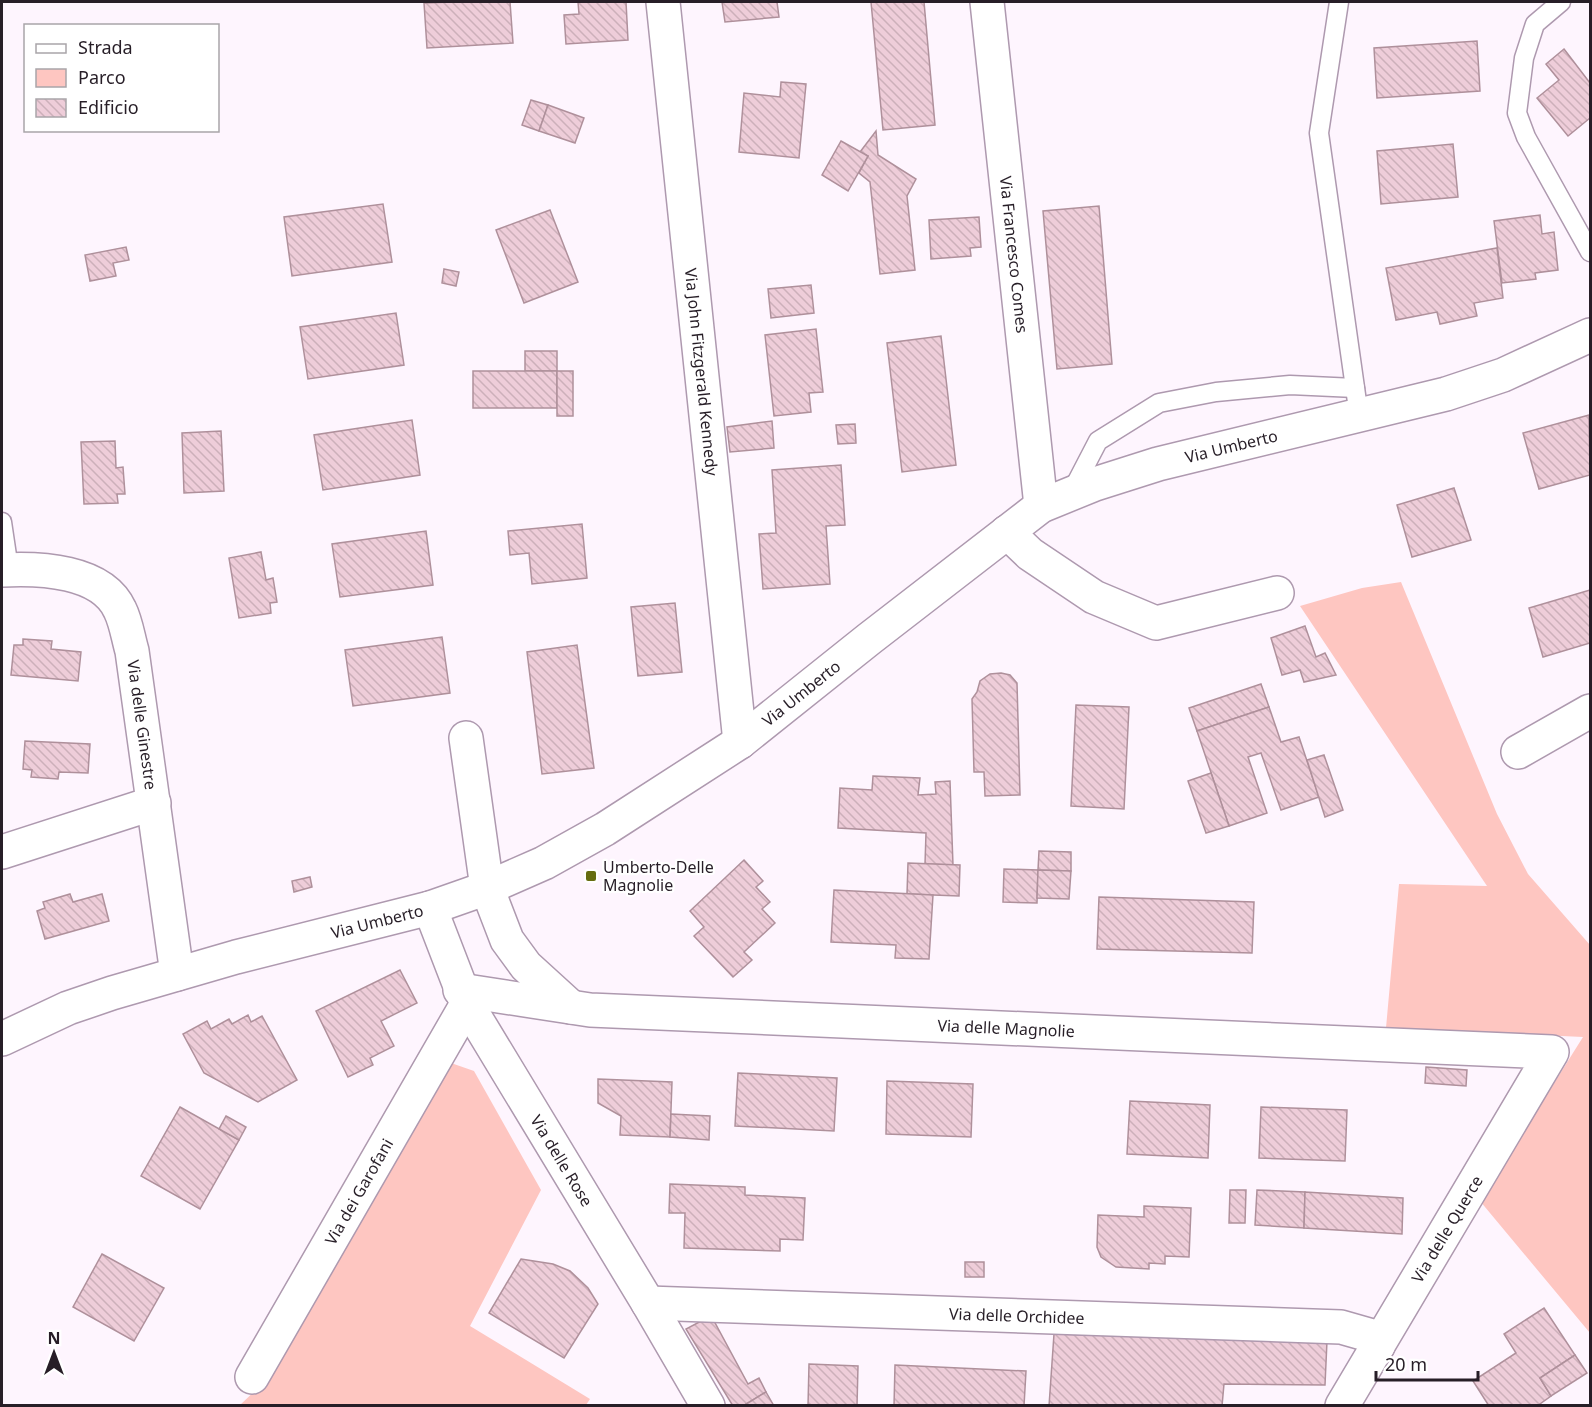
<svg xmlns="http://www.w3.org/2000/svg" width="1592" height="1407" font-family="'Noto Sans',sans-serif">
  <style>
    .green { fill: #fec6c1 }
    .building { fill: url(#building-back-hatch); stroke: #af909b; stroke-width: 1.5 }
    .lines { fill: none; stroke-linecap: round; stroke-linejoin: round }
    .lane-casing { stroke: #ae99af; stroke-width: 21 }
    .street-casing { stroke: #ae99af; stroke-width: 36 }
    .secondary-casing { stroke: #ae99af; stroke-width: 36 }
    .lane { stroke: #fff; stroke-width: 18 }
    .street { stroke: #fff; stroke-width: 33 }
    .secondary { stroke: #fff; stroke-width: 33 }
    .poi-dot { fill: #666c10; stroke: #fff; stroke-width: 2 }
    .labels { text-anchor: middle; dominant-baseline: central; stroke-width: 4.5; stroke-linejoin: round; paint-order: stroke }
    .street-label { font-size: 16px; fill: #271e27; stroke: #fff }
    .poi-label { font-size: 16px; fill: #271e27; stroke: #fff; text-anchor: start }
  </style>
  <defs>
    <pattern id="building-back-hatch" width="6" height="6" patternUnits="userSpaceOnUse" patternTransform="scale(1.5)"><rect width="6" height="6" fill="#eecdd9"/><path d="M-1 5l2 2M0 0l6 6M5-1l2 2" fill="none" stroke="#ccb0ba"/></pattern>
  </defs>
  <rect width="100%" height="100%" fill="#fef5fe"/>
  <g class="green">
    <polygon points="1401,582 1497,814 1528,874 1590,945 1590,1333 1480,1201 1583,1037 1386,1028 1399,884 1487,886 1300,606 1362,588"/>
    <polygon points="451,1063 474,1071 541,1190 470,1326 590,1399 586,1405 239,1406 259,1387"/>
  </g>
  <g class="building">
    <polygon points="452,2 510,2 513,43 427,48 424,3"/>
    <polygon points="578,2 626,2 628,40 566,44 564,15 579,14"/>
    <polygon points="722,2 777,2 779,17 725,22"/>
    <polygon points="871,2 924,2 935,125 883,130"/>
    <polygon points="1477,41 1480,91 1377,98 1374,48"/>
    <polygon points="1564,49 1590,83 1590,118 1568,136 1537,98 1559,80 1546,64"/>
    <polygon points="781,82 806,84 799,158 739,152 744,93 780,97"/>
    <polygon points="531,100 548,105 539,131 522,125"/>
    <polygon points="548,105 584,118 575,143 539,131"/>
    <polygon points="876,131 878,155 916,179 907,196 915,270 880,274 870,182 859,173 868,156 860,152"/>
    <polygon points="841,141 868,156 848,191 822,175"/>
    <polygon points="1453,144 1458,197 1381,204 1377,151"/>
    <polygon points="383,204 392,262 292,276 284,217"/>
    <polygon points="1099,206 1112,364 1057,369 1043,211"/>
    <polygon points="550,210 578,282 524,303 496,230"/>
    <polygon points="1540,215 1542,234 1554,232 1558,270 1535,273 1536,279 1502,283 1494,221"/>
    <polygon points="979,217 981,247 970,248 971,256 931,259 929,220"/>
    <polygon points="126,247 129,260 113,263 116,276 90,281 85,255"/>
    <polygon points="1497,248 1503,298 1474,303 1477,316 1440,324 1437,312 1396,320 1386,268"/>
    <polygon points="444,269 459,272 456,286 442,283"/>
    <polygon points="811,285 814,313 771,318 768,289"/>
    <polygon points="396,313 404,365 308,379 300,327"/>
    <polygon points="816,329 823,392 809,393 811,412 774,416 765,335"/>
    <polygon points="941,336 956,465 902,472 887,343"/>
    <rect x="525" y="351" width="32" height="20"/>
    <rect x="473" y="371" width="84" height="37"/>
    <rect x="557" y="371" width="16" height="45"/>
    <polygon points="1589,415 1590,475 1539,489 1523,433"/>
    <polygon points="412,420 420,475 323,490 314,435"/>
    <polygon points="772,421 774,448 730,452 727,427"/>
    <polygon points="855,424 856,443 838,444 836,425"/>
    <polygon points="221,431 224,491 184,493 182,433"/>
    <polygon points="115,441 116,468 123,467 125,494 117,494 118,503 84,504 81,442"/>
    <polygon points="841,465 845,525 826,526 830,584 763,589 759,534 776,533 772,470"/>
    <polygon points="1454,488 1471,540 1412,557 1397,505"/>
    <polygon points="582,524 587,578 532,584 529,553 510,555 508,531"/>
    <polygon points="426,531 433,585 340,597 332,544"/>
    <polygon points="261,552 266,580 273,578 277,602 270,603 271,613 239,618 229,558"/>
    <polygon points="1590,590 1590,643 1543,657 1529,608"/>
    <polygon points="675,603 682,672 638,676 631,607"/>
    <polygon points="1305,626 1316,657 1325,653 1336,675 1304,682 1300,670 1282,675 1271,638"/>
    <polygon points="442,637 450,693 353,706 345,650"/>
    <polygon points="23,639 52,641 51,649 81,652 78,681 11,675 14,645 23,645"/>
    <polygon points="577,645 594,768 542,774 527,652"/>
    <polygon points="1001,673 1010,675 1017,683 1020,795 985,796 984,772 974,772 972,699 977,692 980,681 990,674"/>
    <polygon points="1261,684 1269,707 1197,731 1189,708"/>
    <polygon points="1076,705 1129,707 1124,809 1071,806"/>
    <polygon points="1269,707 1281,742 1299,737 1319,797 1281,810 1261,753 1248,757 1267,813 1229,826 1197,731"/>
    <polygon points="25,741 90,744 88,773 59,772 58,779 31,777 32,770 23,769"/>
    <polygon points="1324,755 1343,810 1325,817 1307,760"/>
    <polygon points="1211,773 1229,826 1206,833 1188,781"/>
    <polygon points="873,776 920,778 918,795 936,794 935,782 950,781 953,865 925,864 926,833 838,828 840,788 872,790"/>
    <polygon points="1039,851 1071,852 1071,871 1038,870"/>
    <polygon points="744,860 763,881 756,887 770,902 762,909 775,923 744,952 752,960 733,977 694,936 704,927 690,911"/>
    <polygon points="908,863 960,865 959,896 907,894"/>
    <polygon points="1004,869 1038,870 1037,903 1003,902"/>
    <polygon points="1038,870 1071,871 1069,899 1037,898"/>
    <polygon points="310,877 312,887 294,892 292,881"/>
    <polygon points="834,890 933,895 929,959 895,958 896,945 831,942"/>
    <polygon points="70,894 73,902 102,894 109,921 45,939 37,911 45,908 43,902"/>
    <polygon points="1099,897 1254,902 1252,953 1097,949"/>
    <polygon points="400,970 417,1003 381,1021 394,1046 370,1058 373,1065 348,1077 316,1011"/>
    <polygon points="248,1015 251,1022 262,1016 297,1080 258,1102 204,1073 183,1034 207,1021 211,1029 229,1019 232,1024"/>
    <polygon points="1426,1067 1467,1070 1466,1086 1425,1083"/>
    <polygon points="738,1073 837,1078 834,1131 735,1126"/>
    <polygon points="598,1079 672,1082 670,1137 620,1135 621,1116 598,1103"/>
    <polygon points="887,1081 973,1084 971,1137 886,1134"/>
    <polygon points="1130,1101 1210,1105 1208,1158 1127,1154"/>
    <polygon points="180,1107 239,1140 200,1209 141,1176"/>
    <polygon points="1261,1107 1347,1110 1345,1161 1259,1158"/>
    <polygon points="671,1114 710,1116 709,1140 670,1137"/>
    <polygon points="226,1116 246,1127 239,1140 219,1129"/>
    <polygon points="670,1184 745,1187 745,1195 805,1198 803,1240 780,1239 780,1251 684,1248 685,1213 669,1213"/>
    <polygon points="1230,1190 1246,1190 1245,1223 1229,1223"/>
    <polygon points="1257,1190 1305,1192 1304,1228 1255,1225"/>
    <polygon points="1305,1192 1403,1198 1402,1234 1304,1228"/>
    <polygon points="1144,1206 1191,1208 1189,1257 1165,1256 1165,1264 1149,1263 1149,1269 1116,1267 1101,1257 1097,1247 1098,1215 1144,1217"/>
    <polygon points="102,1254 164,1288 134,1341 73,1307"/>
    <polygon points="521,1259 553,1264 570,1271 588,1288 598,1304 564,1358 489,1313"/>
    <rect x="965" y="1262" width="19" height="15"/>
    <polygon points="1544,1308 1575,1355 1540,1378 1551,1396 1537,1406 1489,1406 1473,1381 1516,1353 1504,1334"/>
    <polygon points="703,1320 714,1321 748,1384 759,1378 766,1392 743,1406 733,1406 686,1329"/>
    <polygon points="1054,1334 1327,1341 1325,1385 1224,1384 1222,1406 1049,1406"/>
    <polygon points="1575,1355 1587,1373 1551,1396 1540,1378"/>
    <polygon points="809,1364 858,1366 857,1406 808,1406"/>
    <polygon points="895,1365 1026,1371 1024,1406 894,1406"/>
    <polygon points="766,1392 774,1406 743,1406"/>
  </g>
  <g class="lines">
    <g class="lane-casing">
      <g id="lane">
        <polyline points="1339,2 1319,133 1359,416"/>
        <polyline points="1561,2 1535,24 1524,58 1517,113 1526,137 1590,252"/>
        <polyline points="1071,493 1098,441 1159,403 1216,392 1290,385 1355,388"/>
        <polyline points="2,522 9,569"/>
      </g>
    </g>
    <g class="street-casing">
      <g id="street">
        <path id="s1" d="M 663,2 L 740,742"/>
        <path id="s2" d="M 987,2 L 1041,506"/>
        <polyline points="1007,532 1030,554 1094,597 1156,623 1277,593"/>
        <path id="s3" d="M 2,570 C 39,568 102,570 120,610 C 126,622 128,637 132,651 L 177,974"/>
        <polyline points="466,738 487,888 507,940 526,966 571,1007"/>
        <polyline points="1518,752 1590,711"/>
        <polyline points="2,852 154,803"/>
        <path id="s4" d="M 460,990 L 590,1010 L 1552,1052 L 1342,1406"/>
        <path id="s5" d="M 648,1303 L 1341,1327 L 1369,1335 L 1378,1346"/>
        <path id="s6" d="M 252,1377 L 467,1004"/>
      </g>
    </g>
    <g class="secondary-casing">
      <g id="secondary">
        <path id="s7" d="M 430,908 L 467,1004 L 648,1303 L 708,1406"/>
        <path id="s8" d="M 2,1039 L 68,1008 L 112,993 L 236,957 L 430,908 L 487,888 L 544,863 L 605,829 L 740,742 L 869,639 L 1041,506 L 1095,484 L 1158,464 L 1446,394 L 1503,375 L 1590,335"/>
      </g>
    </g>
    <use href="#lane" class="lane"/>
    <use href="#street" class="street"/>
    <use href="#secondary" class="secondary"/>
  </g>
  <rect class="poi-dot" x="585" y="870" width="12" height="12" rx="3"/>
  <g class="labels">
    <g class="street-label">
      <text stroke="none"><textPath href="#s2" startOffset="254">Via Francesco Comes</textPath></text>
      <text stroke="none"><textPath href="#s1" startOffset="372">Via John Fitzgerald Kennedy</textPath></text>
      <text stroke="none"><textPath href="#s8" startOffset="1384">Via Umberto</textPath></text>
      <text stroke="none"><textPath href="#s8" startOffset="880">Via Umberto</textPath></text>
      <text stroke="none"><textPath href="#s3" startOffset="249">Via delle Ginestre</textPath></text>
      <text stroke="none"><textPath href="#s8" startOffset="394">Via Umberto</textPath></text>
      <text stroke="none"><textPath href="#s4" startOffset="548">Via delle Magnolie</textPath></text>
      <text stroke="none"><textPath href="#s7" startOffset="286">Via delle Rose</textPath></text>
      <text stroke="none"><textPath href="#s6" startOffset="214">Via dei Garofani</textPath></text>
      <text transform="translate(1447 1229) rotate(-59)">Via delle Querce</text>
      <text stroke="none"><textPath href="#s5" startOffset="369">Via delle Orchidee</textPath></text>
    </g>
    <g class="poi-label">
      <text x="603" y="867">Umberto-Delle<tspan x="603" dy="18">Magnolie</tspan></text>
    </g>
  </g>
  <rect width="1592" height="1407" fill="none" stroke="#271e27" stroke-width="6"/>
  <rect x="24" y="24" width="195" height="108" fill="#ffffff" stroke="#a9a5a9" stroke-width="1.5"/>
  <rect x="36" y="44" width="30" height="9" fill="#ffffff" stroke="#a9a5a9" stroke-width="1.5"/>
  <text x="78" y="54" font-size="18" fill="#271e27">Strada</text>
  <rect x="36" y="69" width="30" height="18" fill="#fec6c1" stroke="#a9a5a9" stroke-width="1.5"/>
  <text x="78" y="84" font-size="18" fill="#271e27">Parco</text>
  <rect x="36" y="99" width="30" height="18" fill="url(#building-back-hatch)" stroke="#a9a5a9" stroke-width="1.5"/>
  <text x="78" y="114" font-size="18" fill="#271e27">Edificio</text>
  <g transform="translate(54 1353)" stroke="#ffffff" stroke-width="4.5" paint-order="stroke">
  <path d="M0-4.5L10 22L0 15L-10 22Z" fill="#271e27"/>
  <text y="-9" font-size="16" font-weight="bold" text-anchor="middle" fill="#271e27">N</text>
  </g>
  <path d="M1376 1371v9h102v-9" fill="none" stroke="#271e27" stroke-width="3"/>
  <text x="1385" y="1371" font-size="18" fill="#271e27" stroke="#ffffff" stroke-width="4.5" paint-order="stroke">20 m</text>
</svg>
